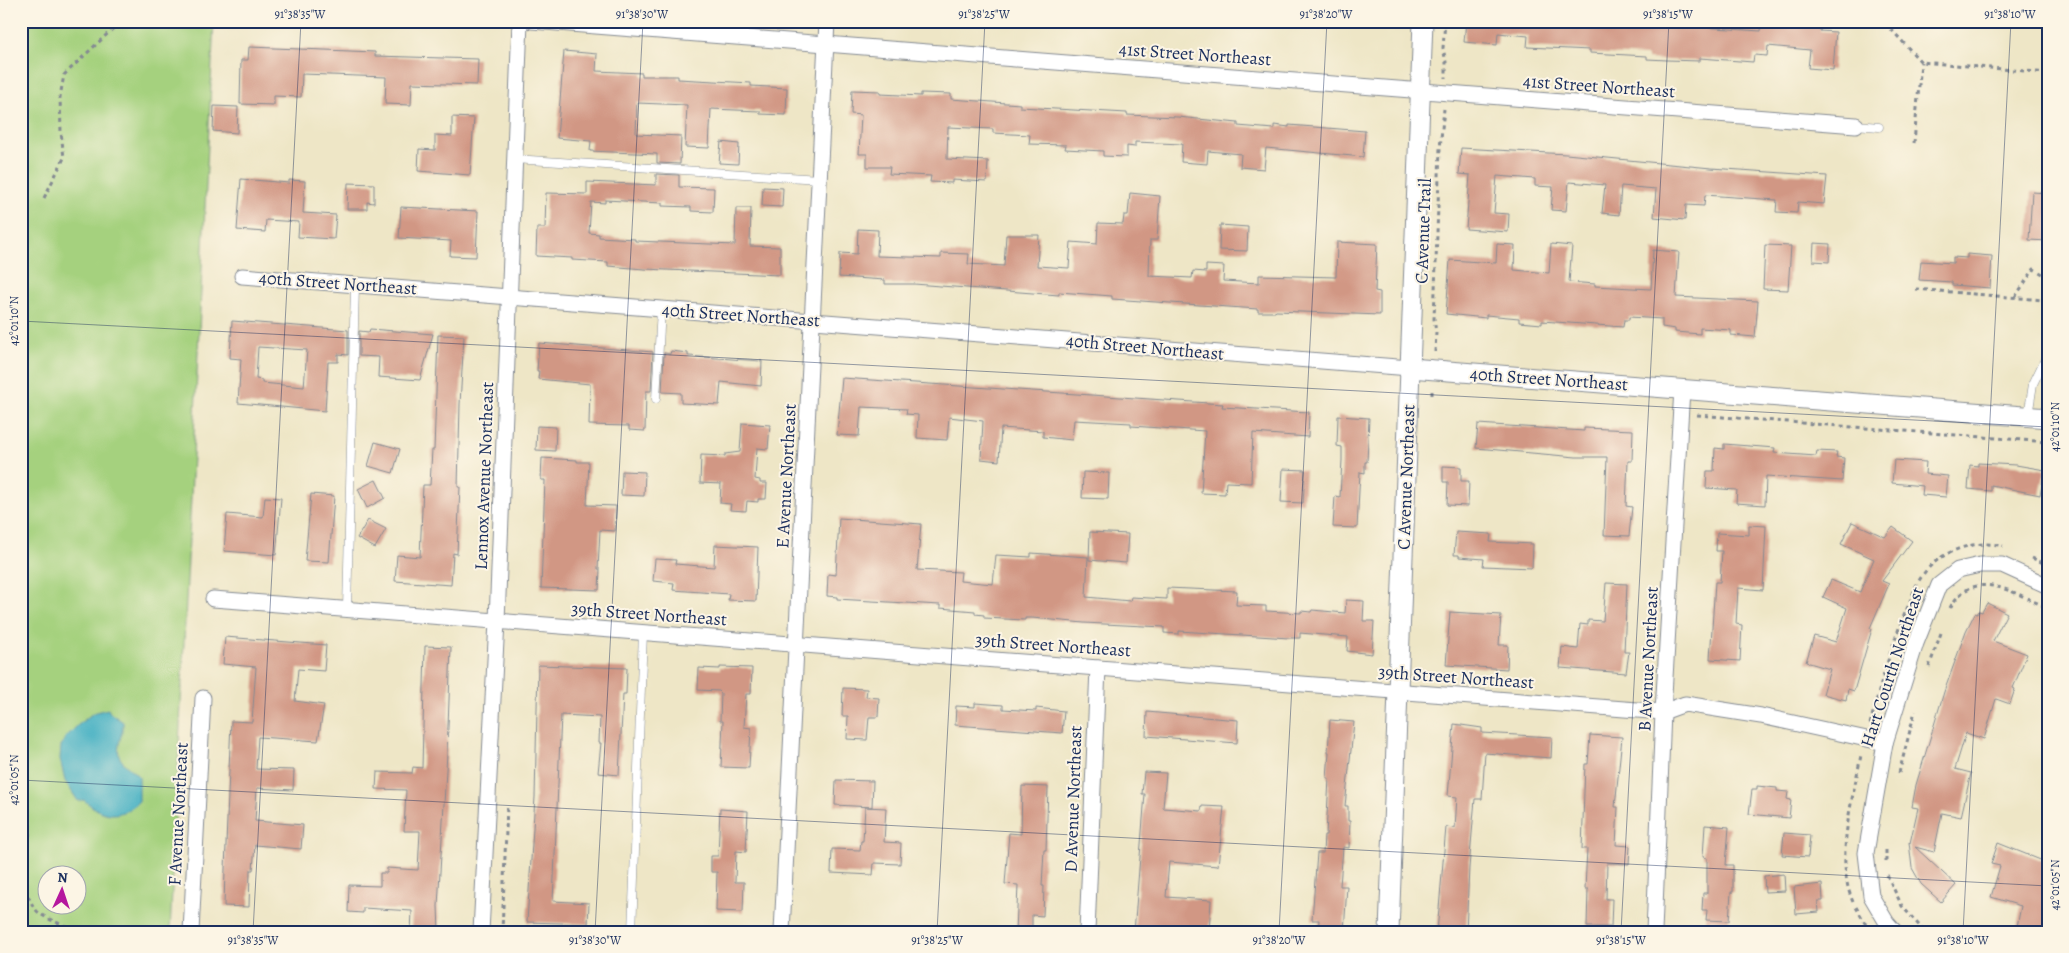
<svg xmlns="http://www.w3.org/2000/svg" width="2069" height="953" font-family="Alegreya,serif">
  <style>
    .green { fill: #a5d17e; stroke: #60806e; fill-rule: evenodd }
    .water { fill: #45b0c3; stroke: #307090 }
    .building { fill: #d19784; fill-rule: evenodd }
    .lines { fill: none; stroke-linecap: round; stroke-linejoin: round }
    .service-casing { stroke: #848a92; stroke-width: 9 }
    .minor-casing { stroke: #848a92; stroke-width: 17 }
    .tertiary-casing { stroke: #848a92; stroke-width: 21 }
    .path { stroke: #848a92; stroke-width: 3; stroke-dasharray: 4 4; stroke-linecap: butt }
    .service { stroke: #fff; stroke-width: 8 }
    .minor { stroke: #fff; stroke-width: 15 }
    .tertiary { stroke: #fff; stroke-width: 19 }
    .ticks { fill: none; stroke: #1b2f5e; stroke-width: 1; stroke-opacity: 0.45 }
    .labels { text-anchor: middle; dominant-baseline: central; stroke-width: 4; stroke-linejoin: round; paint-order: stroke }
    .street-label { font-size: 18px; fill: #1b2f5e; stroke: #fcf5e5 }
    .neatline { fill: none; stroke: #1b2f5e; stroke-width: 2 }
    .ticks-label { font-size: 12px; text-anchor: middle; fill: #1b2f5e }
  </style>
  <rect width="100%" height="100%" fill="#fcf5e5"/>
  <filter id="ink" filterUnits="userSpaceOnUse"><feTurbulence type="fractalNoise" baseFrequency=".02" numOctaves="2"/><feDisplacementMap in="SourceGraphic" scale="10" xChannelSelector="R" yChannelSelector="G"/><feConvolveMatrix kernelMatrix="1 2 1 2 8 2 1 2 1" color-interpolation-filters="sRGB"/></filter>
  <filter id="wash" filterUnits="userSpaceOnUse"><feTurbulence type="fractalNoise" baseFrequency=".0096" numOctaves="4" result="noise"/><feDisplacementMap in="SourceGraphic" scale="20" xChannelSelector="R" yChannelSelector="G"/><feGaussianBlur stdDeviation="1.12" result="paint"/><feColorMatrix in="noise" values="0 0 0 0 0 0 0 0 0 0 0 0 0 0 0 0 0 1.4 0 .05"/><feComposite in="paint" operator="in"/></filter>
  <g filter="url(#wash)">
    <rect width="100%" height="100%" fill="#eee6c6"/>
    <path class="green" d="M 21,21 L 214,21 L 170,932 L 21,932 ZM 48,876 L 78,876 L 78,906 L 48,906 Z"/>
    <path class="water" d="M 108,709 L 110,713 L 123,722 C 124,734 113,750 122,761 C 126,767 134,771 139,777 L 139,801 C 119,820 103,817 84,800 L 78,801 L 65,781 L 60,759 L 61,746 L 65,738 L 77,726 L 93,713 Z"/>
    <g id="blocks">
      <g class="building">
        <polygon points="1466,21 1536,21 1624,28 1625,26 1643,27 1644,21 1654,21 1670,22 1669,25 1761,31 1762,21 1821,23 1820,31 1836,32 1833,70 1808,68 1810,50 1768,46 1767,56 1754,55 1753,62 1700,58 1700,61 1667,60 1647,59 1647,56 1590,53 1590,50 1527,47 1528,36 1498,33 1497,45 1464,42"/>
        <polygon points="249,47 375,52 375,56 478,59 477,85 412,83 411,105 385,104 386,77 302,74 301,97 274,96 274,105 240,104 241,60 248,60"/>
        <polygon points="564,51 597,54 596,71 642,73 642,76 678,76 678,79 751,83 751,86 787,88 786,115 760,114 760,111 711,109 709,148 685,147 687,105 637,103 636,134 681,136 680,164 657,163 657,154 590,151 591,141 557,138"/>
        <polygon points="852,90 880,91 880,94 921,96 921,93 951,94 951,99 1020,104 1020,107 1127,113 1127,115 1178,117 1238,123 1238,126 1274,129 1274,125 1289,127 1289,125 1365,131 1363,157 1266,148 1264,169 1240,167 1241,154 1208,151 1207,164 1181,162 1182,144 1135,142 1135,147 1127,146 1127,157 1103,156 1103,151 1065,149 1066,145 1029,144 1030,135 993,133 993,129 948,127 947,159 988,161 987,182 952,180 952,183 930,182 931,176 889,174 890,167 867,167 867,154 859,154 861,115 851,114"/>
        <polygon points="214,106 238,107 237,133 213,131"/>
        <polygon points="452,117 474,118 470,175 418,171 419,149 435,150 435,135 452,136"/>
        <polygon points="721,142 739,144 738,164 719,163"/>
        <polygon points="1461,148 1566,154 1711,168 1827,176 1824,204 1798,202 1797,213 1776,212 1777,200 1705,195 1704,206 1686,205 1685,220 1654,217 1656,189 1621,186 1619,215 1602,213 1605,185 1569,182 1566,211 1551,210 1553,187 1535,186 1535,179 1497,176 1494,213 1509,214 1508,232 1466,229 1470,175 1459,174"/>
        <polygon points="656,174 679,175 679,187 714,188 713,212 691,211 691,207 662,206 662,203 605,200 605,203 591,202 589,233 599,234 599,237 635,239 635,241 735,245 736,208 751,208 750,246 780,247 780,275 644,269 608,266 608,262 572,260 572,258 536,256 537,228 545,228 546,193 587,194 587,182 656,185"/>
        <polygon points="241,179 289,183 289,180 305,181 303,213 336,215 334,239 298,237 299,222 266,220 265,232 237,230"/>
        <polygon points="348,183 374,184 374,203 367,202 367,209 347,209"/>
        <polygon points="763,187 783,188 782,207 762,206"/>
        <polygon points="2032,192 2048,193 2048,241 2029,240"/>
        <polygon points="1130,193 1160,196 1157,240 1150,240 1149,276 1192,278 1193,271 1206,272 1206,265 1224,266 1223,281 1259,283 1259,275 1336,277 1337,242 1377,244 1375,291 1380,292 1380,315 1276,311 1275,312 1258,312 1258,309 1112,299 1112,296 1059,292 1059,295 914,284 885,284 885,280 839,277 840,253 857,254 858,229 878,230 877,256 941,258 941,253 969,254 968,264 1004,266 1006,235 1039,235 1037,266 1069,268 1071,242 1097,244 1098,223 1123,224 1124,215 1128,215"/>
        <polygon points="401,207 478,211 476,257 450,256 451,241 399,238"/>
        <polygon points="1220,225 1248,227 1247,251 1219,250"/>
        <polygon points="1814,243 1830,244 1829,262 1813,261"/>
        <polygon points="1497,244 1515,245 1514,270 1549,273 1551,244 1572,246 1569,282 1595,284 1595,286 1651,289 1653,250 1679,252 1676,297 1758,301 1755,337 1731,335 1731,330 1700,328 1700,334 1675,332 1675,329 1662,327 1662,319 1629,317 1629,320 1624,320 1623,327 1542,321 1542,324 1519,322 1519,318 1486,315 1486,318 1446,314 1450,260 1496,263"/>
        <polygon points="1765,245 1791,246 1788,290 1763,289"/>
        <polygon points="1967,254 1992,256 1990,288 1952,285 1952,282 1919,280 1921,261 1953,263 1953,257 1967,258"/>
        <path d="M 232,321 L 348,330 L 348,355 L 338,354 L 338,362 L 328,362 L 325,411 L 238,403 L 241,359 L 230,358 ZM 258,347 L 307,350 L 304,387 L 262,383 L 262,380 L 256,379 Z"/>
        <polygon points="370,329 433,334 420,380 378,377 379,357 359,356 359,331 369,332"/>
        <polygon points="438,335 464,336 460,404 458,487 460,487 457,554 453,553 451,585 395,581 397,555 420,557 423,485 430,485 432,450 434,450"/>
        <polygon points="539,343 653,352 651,391 646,391 645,431 629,430 629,426 589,425 590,384 538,379 539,371 537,371"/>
        <polygon points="671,351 688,353 688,356 762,361 761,386 721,382 719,405 681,403 681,393 662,392 664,353 670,354"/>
        <polygon points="842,378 1223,404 1222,407 1309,412 1308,437 1253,433 1251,483 1226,482 1225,494 1201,493 1205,431 1131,426 1131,423 1074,420 1072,440 1043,437 1043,431 1001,428 999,461 981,459 983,421 949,417 947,440 917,438 918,415 906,414 907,409 861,407 859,436 837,435"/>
        <polygon points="1338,416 1369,418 1367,462 1365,462 1365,473 1360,472 1357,528 1333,527 1335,496 1340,497 1342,460 1342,447 1337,446"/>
        <polygon points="742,423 770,425 768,449 757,448 755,479 760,480 760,483 767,483 766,499 758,499 758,502 747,501 746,511 730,510 731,504 720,503 721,484 700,483 701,455 725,456 725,454 740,452"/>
        <polygon points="1478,424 1584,431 1584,428 1633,430 1632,461 1628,461 1626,506 1632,507 1629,536 1604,535 1607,457 1576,457 1476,448"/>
        <polygon points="537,426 556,427 555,451 536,450"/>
        <polygon points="375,442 400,449 393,473 368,466"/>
        <polygon points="1724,444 1775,448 1774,453 1816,456 1817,451 1837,452 1836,457 1844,458 1842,481 1766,476 1765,505 1736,503 1737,490 1706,488 1707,471 1714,471 1715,448 1724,449"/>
        <polygon points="542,458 577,460 577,462 589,462 587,505 616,506 615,531 600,530 598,569 600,569 599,590 541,588 545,480 541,480"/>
        <polygon points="1894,460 1926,462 1925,474 1948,476 1946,497 1922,495 1923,486 1892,483"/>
        <polygon points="1978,463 2016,465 2045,470 2040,495 1991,485 1991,491 1968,489 1970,465 1978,466"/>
        <polygon points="1443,466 1461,467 1461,481 1469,481 1468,506 1447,505 1448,482 1443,482"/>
        <polygon points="1283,469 1305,470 1303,503 1281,502"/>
        <polygon points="622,471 645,472 644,496 621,495"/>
        <polygon points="1083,472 1109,473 1108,499 1082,498"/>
        <polygon points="376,480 385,498 367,508 358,489"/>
        <polygon points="311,494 334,496 329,562 305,561"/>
        <polygon points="265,497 281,498 276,555 224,551 227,514 263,517"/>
        <polygon points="839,518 921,524 917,570 961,572 960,581 993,584 996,555 1031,557 1031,553 1088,557 1086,597 1130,601 1131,597 1167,599 1167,588 1237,591 1236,605 1266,606 1266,611 1301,613 1301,611 1311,612 1312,610 1345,613 1346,600 1364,601 1363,621 1374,621 1372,654 1347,651 1348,637 1300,633 1300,638 1289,638 1179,631 1179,634 1164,633 1164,627 1084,623 1032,618 1025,618 1025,620 984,618 984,615 975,614 975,611 940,608 940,605 837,599 837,597 827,596 828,574 836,575"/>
        <polygon points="368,520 386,529 375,548 357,538"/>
        <polygon points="1852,522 1885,537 1893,527 1912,541 1882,581 1889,584 1870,628 1872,629 1854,691 1848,689 1846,700 1823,694 1830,669 1806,662 1814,636 1836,642 1847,608 1823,597 1831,580 1860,592 1874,559 1841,544"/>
        <polygon points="1749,525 1766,526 1763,590 1738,588 1736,624 1742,625 1740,661 1710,659 1715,582 1720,582 1722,551 1716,551 1717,533 1749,535"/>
        <polygon points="1090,532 1128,534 1126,563 1089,560"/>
        <polygon points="1456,532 1491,534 1490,542 1533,544 1532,568 1483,566 1484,559 1459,557 1459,555 1454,555"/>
        <polygon points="715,545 758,547 756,601 728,600 729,594 673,590 674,583 653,581 655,559 676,560 675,564 714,567"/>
        <polygon points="1606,583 1627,584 1624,652 1629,652 1626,673 1560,668 1562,647 1578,649 1580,624 1588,625 1588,620 1603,621"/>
        <polygon points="1987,603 2007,613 1993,641 2027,654 2013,688 2015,689 2010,704 1996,699 1984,739 1966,733 1955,769 1971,773 1961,817 1942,813 1934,852 1915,847 1956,885 1941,902 1921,884 1912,868 1909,842 1910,843 1918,808 1912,807 1916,785 1944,692 1966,631 1975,613 1977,614 1979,611 1982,612"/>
        <polygon points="1450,612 1501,615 1499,645 1508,645 1507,669 1446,665"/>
        <polygon points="225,637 326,645 324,671 298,669 295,701 324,705 318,741 258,737 256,769 294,770 293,790 257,788 255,821 303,825 301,849 255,845 253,870 250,870 249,907 224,906 225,869 231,721 252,722 256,667 223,664"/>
        <polygon points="425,646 451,647 447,753 438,906 439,932 411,932 412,911 363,908 363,913 348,912 349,885 380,886 380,873 387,873 387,868 418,870 420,831 404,831 406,790 376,789 377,772 412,773 413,767 422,768"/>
        <polygon points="538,665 627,668 626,694 623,694 619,775 598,773 601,743 599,743 600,717 561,715 553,901 589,903 588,924 527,922 535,797"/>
        <polygon points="720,667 752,668 751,694 746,694 744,727 751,728 749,768 721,767 723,721 720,721 721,693 719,691 698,690 699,668 720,669"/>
        <polygon points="843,688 867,689 866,697 879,698 878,717 869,717 867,740 847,739 848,716 842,716"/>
        <polygon points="975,703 1003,705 1003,709 1036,711 1036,708 1064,711 1062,733 955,725 956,706 975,707"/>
        <polygon points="1147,712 1238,720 1237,743 1146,736"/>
        <polygon points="1330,720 1354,722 1345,806 1348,806 1348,821 1350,821 1349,848 1343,847 1340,886 1347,886 1344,932 1318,932 1319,920 1312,920 1317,853 1323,853 1324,835 1326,835 1329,778 1327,778 1329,752 1328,752"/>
        <polygon points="1454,724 1482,728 1482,733 1552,737 1551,758 1485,753 1482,799 1475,799 1469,868 1466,932 1437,932 1446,827 1455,828 1457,797 1448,796"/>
        <polygon points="1590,735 1622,737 1615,807 1618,807 1616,845 1630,846 1629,864 1607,863 1606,899 1612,899 1611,927 1587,927 1588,889 1585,889 1587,849 1582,849 1585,764 1588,764"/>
        <polygon points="1144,772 1166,773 1163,808 1201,811 1202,806 1224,807 1218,866 1169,862 1166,897 1211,900 1209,932 1134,932 1145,794 1142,794"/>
        <polygon points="836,780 873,781 872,807 835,805"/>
        <polygon points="1022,786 1048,787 1046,850 1044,850 1042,886 1044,886 1043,916 1032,915 1032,932 1016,932 1018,885 1005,884 1009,833 1021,834"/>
        <polygon points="1757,786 1777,788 1777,791 1788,792 1787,799 1791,800 1789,818 1749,814 1752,789 1757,789"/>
        <polygon points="865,807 886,808 884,842 901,843 900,864 874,863 873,875 831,873 832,849 860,850 861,841 863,841"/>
        <polygon points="720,809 748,811 746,852 736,851 735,882 744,882 743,912 716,911 717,872 711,872 711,856 718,856"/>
        <polygon points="1705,825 1729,827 1726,865 1733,865 1733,892 1731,892 1729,921 1706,920 1707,910 1702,910 1703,893 1707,893 1707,858 1703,857"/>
        <polygon points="1784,833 1810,835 1808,857 1782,855"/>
        <polygon points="1998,843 2048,863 2048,932 2016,932 2021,906 1991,897 2000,866 1991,864"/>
        <polygon points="1784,874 1785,891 1765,892 1764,876"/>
        <polygon points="1822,884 1823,901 1818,901 1819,912 1796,914 1794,887"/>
      </g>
    </g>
  </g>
  <g filter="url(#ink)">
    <use href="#blocks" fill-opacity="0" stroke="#848a92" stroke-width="1"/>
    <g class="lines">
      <g class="service-casing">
        <g id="service">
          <polyline points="1856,125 1879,127"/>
          <polyline points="514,159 819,179"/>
          <polyline points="656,399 661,309"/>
          <polyline points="2028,416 2033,384 2048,353"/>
          <polyline points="347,609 355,285"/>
          <polyline points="632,932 643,632"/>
        </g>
      </g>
      <g class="minor-casing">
        <g id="minor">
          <polyline points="532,21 1856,125"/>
          <polyline points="242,276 1410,368"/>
          <polyline points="213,599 1663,712 1685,704 1761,716 1885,743"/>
          <polyline points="191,932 203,698"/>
          <polyline points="481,932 497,621 520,21"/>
          <polyline points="782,932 827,21"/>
          <polyline points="1087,932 1098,668"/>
          <polyline points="1654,932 1663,712 1682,389"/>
          <polyline points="1895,932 1887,923 1871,896 1866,853 1885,743 1916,643 1939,585 1958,570 1980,565 2002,565 2048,586"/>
        </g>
      </g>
      <g class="tertiary-casing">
        <g id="tertiary">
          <polyline points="1410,368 2048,418"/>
          <polyline points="1389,932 1423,21"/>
        </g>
      </g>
      <g class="path">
        <polyline points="1445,21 1443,48 1446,62 1446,78"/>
        <polyline points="1891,29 1921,62 2048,73"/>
        <polyline points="1914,143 1921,62"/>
        <polyline points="44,198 64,158 61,132 60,97 64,75 121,21"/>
        <polyline points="1916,289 2043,300 2048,292"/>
        <polyline points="2015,297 2034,269 2048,277"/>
        <polyline points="1435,352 1436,332 1434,319 1440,148 1444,109"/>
        <polyline points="1432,395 1432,388"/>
        <polyline points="1697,415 2048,442"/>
        <polyline points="2032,558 2048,565"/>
        <path d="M 1950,608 C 1973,565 2016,594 2048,608"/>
        <polyline points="1929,667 1941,633"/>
        <path d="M 1870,724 C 1881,683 1892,642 1909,604 C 1913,594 1916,584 1922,576 C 1939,551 1974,539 2003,546"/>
        <polyline points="1899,773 1915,711"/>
        <path d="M 21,803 C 24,809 28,815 29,821 C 32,834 25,846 23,859 C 21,874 27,903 39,913 C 53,923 70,927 86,932"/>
        <polyline points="1886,862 1886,848"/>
        <polyline points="1887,875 1902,906 1925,932"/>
        <path d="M 1853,902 C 1834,859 1853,799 1861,755"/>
        <polyline points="1856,907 1870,932"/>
        <polyline points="502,932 507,805"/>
      </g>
      <use href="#service" class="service"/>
      <use href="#minor" class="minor"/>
      <use href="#tertiary" class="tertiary"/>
    </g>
  </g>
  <path class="ticks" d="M 21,321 L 2048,427M 21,780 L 2048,886M 253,932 L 301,21M 595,932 L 643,21M 937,932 L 985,21M 1279,932 L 1327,21M 1621,932 L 1669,21M 1963,932 L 2011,21"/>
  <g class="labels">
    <g class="street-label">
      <text transform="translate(1195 54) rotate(4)">41st Street Northeast</text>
      <text transform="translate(1599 86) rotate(4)">41st Street Northeast</text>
      <text transform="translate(1423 231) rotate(-88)">C Avenue Trail</text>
      <text transform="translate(338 283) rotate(4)">40th Street Northeast</text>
      <text transform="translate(741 315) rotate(4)">40th Street Northeast</text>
      <text transform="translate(1145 347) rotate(5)">40th Street Northeast</text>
      <text transform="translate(1549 379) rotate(4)">40th Street Northeast</text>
      <text transform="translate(484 476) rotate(-88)">Lennox Avenue Northeast</text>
      <text transform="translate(786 476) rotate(-87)">E Avenue Northeast</text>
      <text transform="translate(1406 477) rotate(-88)">C Avenue Northeast</text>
      <text transform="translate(649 614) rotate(4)">39th Street Northeast</text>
      <text transform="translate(1053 645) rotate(4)">39th Street Northeast</text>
      <text transform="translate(1648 659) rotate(-87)">B Avenue Northeast</text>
      <text transform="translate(1892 667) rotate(-72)">Hart Courth Northeast</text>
      <text transform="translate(1456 677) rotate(4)">39th Street Northeast</text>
      <text transform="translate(1073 799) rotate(-88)">D Avenue Northeast</text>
      <text transform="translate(178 814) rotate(-87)">F Avenue Northeast</text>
    </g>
  </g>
  <rect width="2069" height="953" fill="none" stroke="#fcf5e5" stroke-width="55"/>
  <g transform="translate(62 890) rotate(3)"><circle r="24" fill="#fcf5e5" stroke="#a2a6af"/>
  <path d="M0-4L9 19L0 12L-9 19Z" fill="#b5179e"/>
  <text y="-8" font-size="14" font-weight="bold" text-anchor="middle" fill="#1b2f5e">N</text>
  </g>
  <rect x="28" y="28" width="2014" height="898" class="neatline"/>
  <g class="ticks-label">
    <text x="300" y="18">91°38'35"W</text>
    <text x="642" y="18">91°38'30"W</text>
    <text x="984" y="18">91°38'25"W</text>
    <text x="1326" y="18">91°38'20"W</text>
    <text x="1668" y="18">91°38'15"W</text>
    <text x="2010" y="18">91°38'10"W</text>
    <text transform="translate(14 321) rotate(-90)" y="4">42°01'10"N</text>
    <text transform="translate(2055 427) rotate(-90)" y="4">42°01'10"N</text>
    <text transform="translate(14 780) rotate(-90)" y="4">42°01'05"N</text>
    <text transform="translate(2055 885) rotate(-90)" y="4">42°01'05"N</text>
    <text x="253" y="944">91°38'35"W</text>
    <text x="595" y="944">91°38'30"W</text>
    <text x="937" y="944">91°38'25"W</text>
    <text x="1279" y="944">91°38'20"W</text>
    <text x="1621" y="944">91°38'15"W</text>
    <text x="1963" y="944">91°38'10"W</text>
  </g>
</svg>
